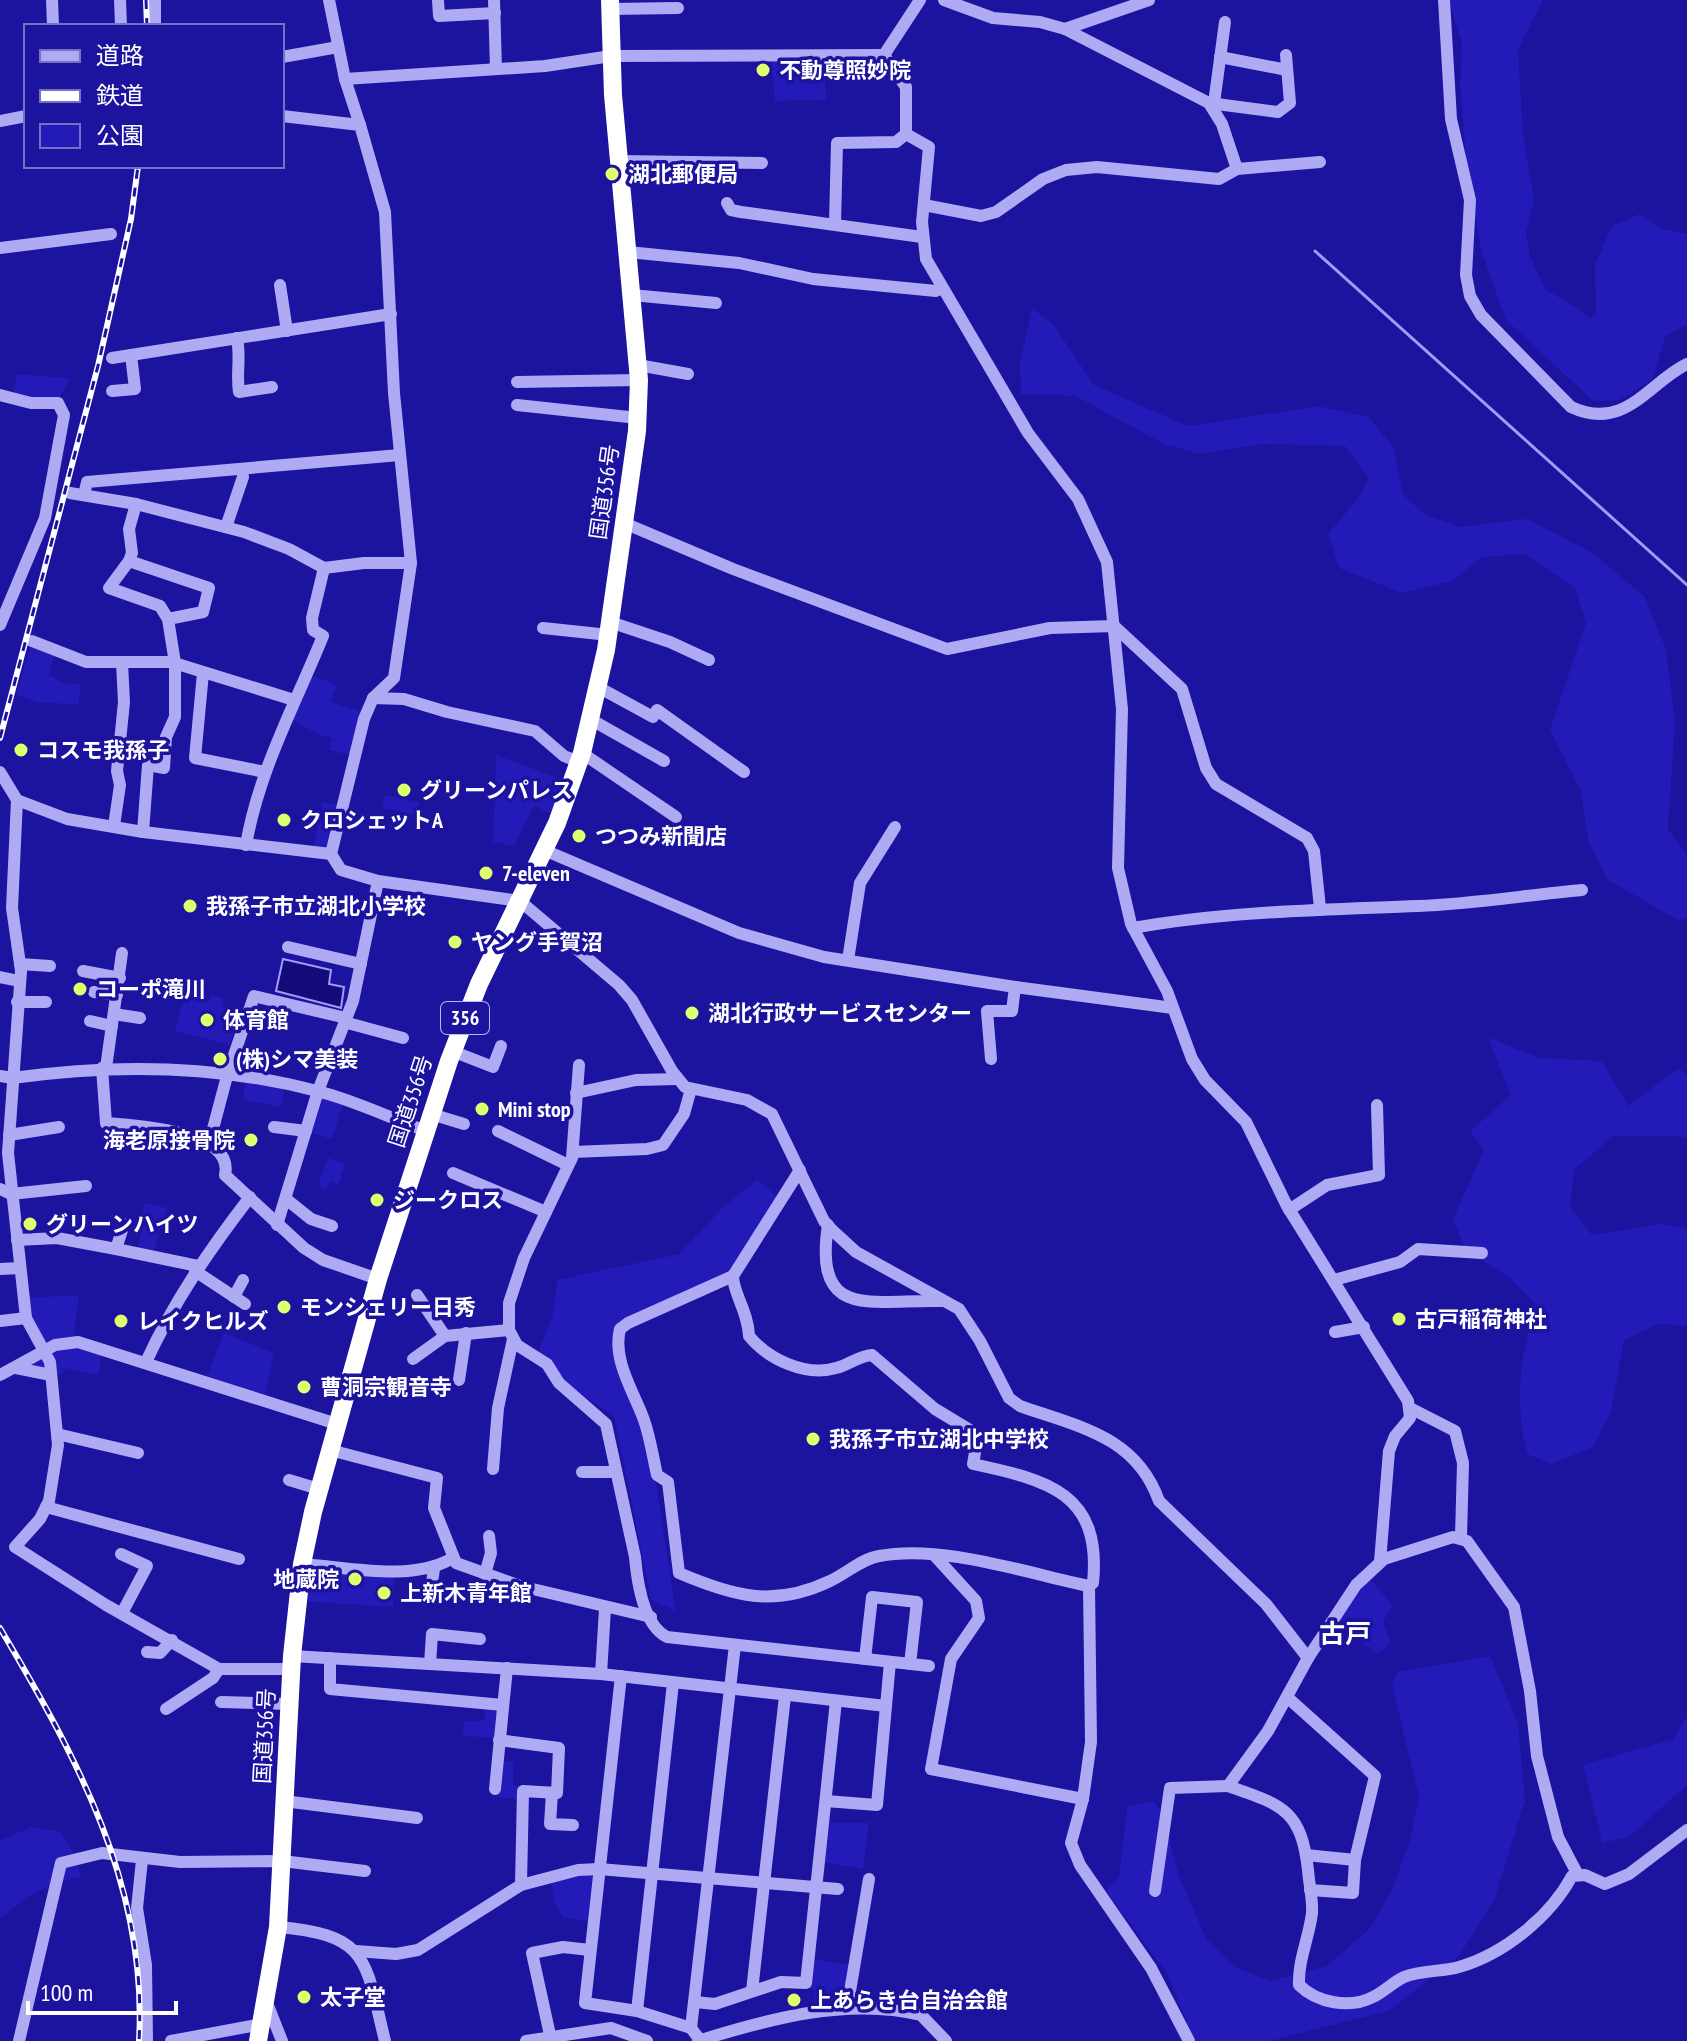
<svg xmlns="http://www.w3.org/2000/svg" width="1687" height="2041" font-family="'PT Sans Narrow','Noto Sans JP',sans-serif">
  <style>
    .green { fill: #231ab8 }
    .water { fill: #140b7a; stroke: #a09cf7; stroke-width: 2 }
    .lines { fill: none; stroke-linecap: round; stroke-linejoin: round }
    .stream { stroke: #a09cf7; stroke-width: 3 }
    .minor { stroke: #aeaaf4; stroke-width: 12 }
    .highway { stroke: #fff; stroke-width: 18 }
    .rail-casing { stroke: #fff; stroke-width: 6 }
    .rail { stroke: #1c139e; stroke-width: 3; stroke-dasharray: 9; stroke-linecap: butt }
    .poi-dot { fill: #dfff6d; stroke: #1c139e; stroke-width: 3 }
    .labels { text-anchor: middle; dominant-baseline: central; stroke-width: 7; stroke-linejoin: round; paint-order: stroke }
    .shield { fill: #1c139e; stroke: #bbb8e2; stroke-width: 2 }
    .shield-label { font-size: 20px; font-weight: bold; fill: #fff }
    .poi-label { font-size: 22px; font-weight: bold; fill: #fff; stroke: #1c139e; text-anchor: start }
    .street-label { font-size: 22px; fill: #fff; stroke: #1c139e }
    .quarter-label { font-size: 26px; font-weight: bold; fill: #fff; stroke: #1c139e }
  </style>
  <rect width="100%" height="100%" fill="#1c139e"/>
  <g class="green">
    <polygon points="1449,0 1543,0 1518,49 1523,136 1534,201 1526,234 1531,259 1546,290 1578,308 1590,319 1596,313 1595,264 1612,226 1640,214 1662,229 1687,234 1687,324 1665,337 1653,379 1620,400 1593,401 1506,320 1482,253 1467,174 1460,84 1462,42"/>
    <polygon points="825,57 826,100 775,101 771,58"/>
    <polygon points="1032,308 1054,325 1094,385 1188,426 1318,406 1369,417 1393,447 1403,494 1424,514 1461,527 1527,519 1593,553 1645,597 1666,649 1675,720 1668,829 1687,855 1687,917 1680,921 1608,880 1588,840 1581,791 1550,730 1586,623 1575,588 1525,554 1482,557 1453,581 1402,593 1339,568 1328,534 1359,497 1369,478 1345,446 1262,444 1200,454 1164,444 1075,396 1021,394 1020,364"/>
    <polygon points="16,374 70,378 59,398 33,399 14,395"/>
    <polygon points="32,641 56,651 49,675 63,683 81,684 78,704 40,703 16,695"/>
    <polygon points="308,674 337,685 331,702 366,713 354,756 329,750 332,738 320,735 287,717"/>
    <polygon points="496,755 572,783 559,817 534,806 514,846 493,842"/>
    <polygon points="385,795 419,802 417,815 382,808"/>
    <polygon points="323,802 342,805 331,854 312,852"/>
    <polygon points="185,995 208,1002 211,996 223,998 222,1006 239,1010 230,1045 175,1031"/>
    <path d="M 1488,1037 L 1539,1058 L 1602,1061 L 1628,1106 L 1679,1068 L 1687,1075 L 1687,1139 L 1677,1136 L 1613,1136 L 1574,1170 L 1570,1207 L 1592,1235 L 1660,1224 L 1687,1229 L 1687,1326 L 1659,1324 L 1624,1340 L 1611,1412 L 1593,1447 L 1552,1464 L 1527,1454 C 1514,1400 1520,1356 1536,1304 L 1509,1277 L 1466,1251 L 1453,1219 L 1484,1150 L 1470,1131 L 1511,1095 Z"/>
    <polygon points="246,1079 285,1085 281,1107 243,1100"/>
    <polygon points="318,1091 343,1104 332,1139 306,1131"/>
    <polygon points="328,1158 345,1164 338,1185 330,1181 326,1190 318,1185"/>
    <polygon points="757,1180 778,1197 724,1280 623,1327 618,1346 652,1458 676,1611 651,1600 614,1416 573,1389 539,1351 553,1314 557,1280 679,1254 723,1207"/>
    <polygon points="144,1203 167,1208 152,1256 138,1254"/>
    <polygon points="79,1296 73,1342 103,1348 98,1375 64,1368 63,1374 51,1375 16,1368 43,1352 23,1297"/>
    <polygon points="224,1333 274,1353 264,1399 205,1381"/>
    <polygon points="302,1564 394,1570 393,1607 298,1601"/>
    <polygon points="1366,1574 1393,1606 1383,1621 1391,1643 1377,1654 1333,1620"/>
    <polygon points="1490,1656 1518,1723 1525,1801 1494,1901 1459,1956 1389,2011 1270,2041 1194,2041 1168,1975 1106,1891 1119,1876 1127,1807 1153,1801 1162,1812 1179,1876 1206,1938 1235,1967 1270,1981 1327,1966 1370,1928 1392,1890 1410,1840 1419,1797 1392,1685 1397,1672"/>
    <polygon points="486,1707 499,1708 496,1738 463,1736 464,1721 484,1721"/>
    <polygon points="1687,1716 1687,1785 1629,1837 1602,1843 1583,1765 1673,1739"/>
    <polygon points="501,1761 514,1761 513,1785 520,1786 518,1799 499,1798"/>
    <polygon points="826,1822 869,1823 863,1869 821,1862"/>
    <path d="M 32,1827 L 59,1831 L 76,1856 L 81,1877 C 46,1882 26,1898 0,1919 L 0,1840 Z"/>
    <polygon points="594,1872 588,1921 564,1918 554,1902 551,1880"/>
    <polygon points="812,1959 850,1965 845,2007 813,2007 814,1990 807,1987"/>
  </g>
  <polygon class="water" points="283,959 331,970 329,984 344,987 341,1008 276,991"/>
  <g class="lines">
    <polyline class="stream" points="1315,251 1687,585"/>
    <g class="minor">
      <polyline points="52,0 53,26"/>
      <polyline points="120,0 121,26"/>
      <polyline points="329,0 345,79 360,125"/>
      <polyline points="438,0 439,16 495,13"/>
      <polyline points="494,0 496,69"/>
      <polyline points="944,0 993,18 1040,22 1065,29 1209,103 1278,112 1290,103 1286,55"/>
      <path d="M 1444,0 L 1451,119 L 1470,200 L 1466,275 L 1470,296 L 1481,315 L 1571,407 C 1625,432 1648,383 1687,364"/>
      <polyline points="610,9 678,8"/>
      <polyline points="155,26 155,0"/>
      <polyline points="1065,29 1149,0"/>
      <polyline points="884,55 906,87 906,134 929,147 922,222 926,259 1028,433 1078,499 1107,562 1122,709 1118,868 1131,924 1167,991 1192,1059 1205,1080 1246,1122 1287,1206 1408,1401 1410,1418 1395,1436 1389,1451 1380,1562"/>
      <polyline points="884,55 920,0"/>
      <polyline points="282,57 338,47"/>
      <polyline points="1220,57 1287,70"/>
      <polyline points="345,79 545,66 611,56 884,55"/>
      <polyline points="1214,103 1225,22"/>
      <polyline points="282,116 360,125 385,212 394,393 411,563 394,678 373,698"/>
      <polyline points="0,121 26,116"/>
      <polyline points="619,161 762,163"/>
      <polyline points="1237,169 1320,162"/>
      <polyline points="727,203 731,210 741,212 922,237"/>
      <polyline points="924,205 981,216 996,212 1043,179 1066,170 1097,167 1219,179 1237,169 1222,124 1209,103"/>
      <polyline points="835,224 837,143 896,142 906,134"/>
      <polyline points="0,248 111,234"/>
      <polyline points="628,252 739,263 813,279 936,291 942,288"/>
      <polyline points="280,285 287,331"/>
      <polyline points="632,295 716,303"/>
      <path d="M 237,338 C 241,358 236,373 239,392 L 272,387"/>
      <polyline points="112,358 391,314"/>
      <polyline points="638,365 688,374"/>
      <polyline points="517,382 639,380"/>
      <polyline points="112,391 135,389 131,355"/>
      <polyline points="0,395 31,403 58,403 64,415 45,518 0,625"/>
      <polyline points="517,405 638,418"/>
      <polyline points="70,493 136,504 244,532 289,549 324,568 364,563 411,563"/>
      <polyline points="84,495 87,482 400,455"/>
      <polyline points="624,523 733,569 947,649 1050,628 1114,626 1182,689 1206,768 1216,784 1307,838 1314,851 1320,908"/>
      <polyline points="226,527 243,477"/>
      <polyline points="129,561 132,553 129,529 136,504"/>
      <polyline points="610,622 670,642 709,660"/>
      <polyline points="543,628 609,635"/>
      <polyline points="32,641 86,662 171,662 294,700"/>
      <polyline points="203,673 195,758 265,772"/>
      <polyline points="598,687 653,717 657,710 744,772"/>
      <polyline points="590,719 664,761"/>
      <polyline points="582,753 676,817"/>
      <path d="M 579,762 L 564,756 L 535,731 L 447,712 L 404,699 L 373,698 L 364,719 L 331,854 L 341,870 L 378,881 L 520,901 L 619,985 L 632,1000 L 672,1071 L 685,1087 L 747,1100 L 772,1114 L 824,1221 L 832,1230 L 856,1252 L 959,1309 L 980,1341 L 1009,1398 L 1020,1406 C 1079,1427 1136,1436 1159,1501 L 1266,1604 L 1308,1658 L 1268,1731 L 1228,1786 C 1282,1805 1301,1809 1308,1870 C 1309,1884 1313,1900 1312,1913 C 1309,1938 1298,1960 1299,1985 C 1317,2003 1350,2009 1373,1997 C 1384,1992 1393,1982 1404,1977 C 1421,1970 1442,1972 1459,1967 C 1504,1954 1550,1917 1572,1876 L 1585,1875 L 1605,1884 L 1629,1874 L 1687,1830"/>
      <polyline points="0,772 17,800 67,819 143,832 331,854"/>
      <polyline points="17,800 12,908 21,971 8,1153 26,1318 50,1362 58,1445 49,1501 40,1519 15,1547 106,1605 219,1669 291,1669"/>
      <polyline points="114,826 120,785 117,771 124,702 122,663"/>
      <polyline points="143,832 148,765 164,768 166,737 175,717 175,663 168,619 203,612 209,588 129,561 109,588 160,606 168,619"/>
      <path d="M 246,845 C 259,770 295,705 323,636 L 313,630 L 312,618 L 324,568"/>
      <polyline points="544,850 739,933 824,957 1015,987 1173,1008"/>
      <path d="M 1133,928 C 1227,911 1323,910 1418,906 C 1472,904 1527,895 1582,890"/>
      <polyline points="288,947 361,964"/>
      <polyline points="848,960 860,883 895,827"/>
      <polyline points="20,964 50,966"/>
      <polyline points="83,971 120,978"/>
      <polyline points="0,977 19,981"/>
      <polyline points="94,992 117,995"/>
      <polyline points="17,1002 46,1002"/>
      <polyline points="114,1014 140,1018"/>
      <polyline points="90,1021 112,1026"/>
      <polyline points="344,1022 403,1038"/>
      <polyline points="452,1051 493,1067 501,1046"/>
      <polyline points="991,1059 987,1011 1012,1011 1015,987"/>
      <path d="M 579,1065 L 572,1158 L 524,1258 L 509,1303 L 509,1330 L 517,1345 L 547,1364 L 559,1383 L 606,1424 L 635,1557 C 637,1580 643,1625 667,1637 L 929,1666"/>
      <path d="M 102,1068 L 106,1123 C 136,1126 235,1130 225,1175 L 304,1248 L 323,1260 L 378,1279"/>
      <polyline points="106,1068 122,953"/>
      <path d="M 0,1076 L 12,1078 C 112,1064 218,1065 317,1091 C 354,1100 390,1118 426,1131"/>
      <polyline points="576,1093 636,1080 678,1079"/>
      <polyline points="431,1114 464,1124"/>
      <polyline points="274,1127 306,1131"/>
      <polyline points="498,1131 568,1165"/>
      <polyline points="9,1135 59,1127"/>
      <polyline points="209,1144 227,1076 254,996 346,1018"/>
      <polyline points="573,1152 647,1149 663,1145 684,1114 691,1089"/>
      <path d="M 800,1170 L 733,1276 C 733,1293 748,1311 749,1336 C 768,1359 805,1377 836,1368 C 849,1365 858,1356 872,1355 L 935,1409 L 978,1435 L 973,1464 C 1048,1480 1102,1493 1093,1583 L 1089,1586"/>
      <polyline points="453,1173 546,1212"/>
      <polyline points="0,1189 11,1194 86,1186"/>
      <polyline points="286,1199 311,1219 332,1226"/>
      <polyline points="1289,1210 1327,1185 1379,1175 1377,1105"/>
      <polyline points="277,1225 318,1091 353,1001 378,881"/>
      <path d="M 828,1225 C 813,1322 872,1299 941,1301"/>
      <polyline points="17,1240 57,1238 116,1249 124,1224"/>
      <polyline points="116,1249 198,1266"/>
      <polyline points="0,1269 20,1268"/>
      <polyline points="195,1271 245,1304"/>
      <path d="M 733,1276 L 628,1323 L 620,1329 C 612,1360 634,1392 644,1420 C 650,1437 653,1457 657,1475 L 668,1482 L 679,1573 C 733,1596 774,1608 830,1581 C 846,1574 861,1559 879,1556 C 942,1544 1026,1573 1089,1586 L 1091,1742 L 1083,1799 L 1071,1843 L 1080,1865 L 1151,1968 L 1189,2041"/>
      <polyline points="1334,1280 1400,1262 1418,1249 1482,1253"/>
      <polyline points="417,1295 445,1336 509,1330"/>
      <polyline points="234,1297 243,1280"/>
      <polyline points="0,1321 26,1318"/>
      <polyline points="1335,1332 1364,1327"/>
      <polyline points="413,1359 445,1336"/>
      <path d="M 146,1362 C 174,1301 210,1249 250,1197"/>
      <polyline points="16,1368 51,1375"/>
      <polyline points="0,1375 55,1345 78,1342 337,1424"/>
      <polyline points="459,1380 466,1333"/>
      <polyline points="1410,1408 1455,1431 1463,1463 1461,1537"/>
      <polyline points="57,1434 138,1453"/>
      <polyline points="330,1450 437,1478 434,1508 456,1563 520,1586 651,1617"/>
      <polyline points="493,1469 498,1408 513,1339"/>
      <polyline points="582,1472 616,1472"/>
      <polyline points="289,1480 319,1489"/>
      <polyline points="46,1507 239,1559"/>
      <polyline points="121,1554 147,1566 122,1613"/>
      <polyline points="934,1555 976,1601 979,1618 951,1659 931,1769 1083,1799"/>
      <path d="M 302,1564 C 348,1567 410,1582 451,1559"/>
      <polyline points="485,1574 491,1553 489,1536"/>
      <polyline points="430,1596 434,1569"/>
      <polyline points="147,1652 160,1653 172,1640"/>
      <polyline points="292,1656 601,1674 886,1706"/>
      <polyline points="330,1658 330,1689 503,1705"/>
      <polyline points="1308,1658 1356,1585 1384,1559 1453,1537 1467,1541 1514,1607 1530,1691 1537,1756 1558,1837 1578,1875"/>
      <polyline points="865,1659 872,1597 917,1602 910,1664"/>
      <polyline points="430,1664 432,1634 480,1639"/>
      <polyline points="601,1674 605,1609"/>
      <polyline points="621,1676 585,2003 637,2011 691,2028"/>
      <polyline points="1287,1697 1375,1776 1355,1860 1306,1855"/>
      <polyline points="221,1702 289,1704"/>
      <polyline points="166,1709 213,1678 219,1669"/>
      <polyline points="495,1789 507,1668"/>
      <polyline points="552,1793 550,1824 573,1825"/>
      <polyline points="284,1801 417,1818"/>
      <polyline points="826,1801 877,1805 890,1662"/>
      <polyline points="142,1860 137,1908 146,1965 147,2041"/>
      <polyline points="521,1885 578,1870 599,1869 838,1889"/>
      <polyline points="1310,1890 1353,1893 1355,1860"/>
      <polyline points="1155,1891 1170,1788 1228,1786"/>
      <path d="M 278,1927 C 370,1935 365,1960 385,2041"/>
      <polyline points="356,1951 396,1954 418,1950 521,1885 523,1791 557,1793 559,1748 499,1740"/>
      <polyline points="752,1991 785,1696"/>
      <polyline points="695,2002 715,2004 781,1982 806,1983 836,1701"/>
      <polyline points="267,2003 282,2041"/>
      <polyline points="847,2009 869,1879"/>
      <polyline points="637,2011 673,1683"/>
      <polyline points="550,2035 532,1953 563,1947 590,1950"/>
      <polyline points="700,2040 691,2028 735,1645"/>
      <polyline points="19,2041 61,1863 102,1853 180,1862 282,1861 365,1871"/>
      <polyline points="171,2041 262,2024"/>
      <polyline points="526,2041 611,2028 647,2041"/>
      <path d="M 698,2041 C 768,2019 848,1997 921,2015 L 946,2041"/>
    </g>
    <polyline class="highway" points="258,2041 278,1927 292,1656 302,1564 313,1512 378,1279 449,1061 479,984 557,823 582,753 606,650 637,431 639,380 613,95 610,0"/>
    <g class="rail-casing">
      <g id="rail">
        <polyline points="146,0 147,26"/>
        <polyline points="0,738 98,366 131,219 138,166"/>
        <path d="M 0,1628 C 76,1756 148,1886 139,2041"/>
      </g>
    </g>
    <use href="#rail" class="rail"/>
  </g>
  <g class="poi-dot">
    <circle cx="763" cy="70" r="8"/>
    <circle cx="612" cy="174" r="8"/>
    <circle cx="21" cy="750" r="8"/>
    <circle cx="404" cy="790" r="8"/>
    <circle cx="284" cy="820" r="8"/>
    <circle cx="579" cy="836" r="8"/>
    <circle cx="486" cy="873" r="8"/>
    <circle cx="190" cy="906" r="8"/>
    <circle cx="455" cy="942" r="8"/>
    <circle cx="80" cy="989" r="8"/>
    <circle cx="692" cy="1013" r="8"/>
    <circle cx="207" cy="1020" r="8"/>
    <circle cx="220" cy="1059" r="8"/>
    <circle cx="482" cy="1109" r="8"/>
    <circle cx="251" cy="1140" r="8"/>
    <circle cx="377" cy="1200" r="8"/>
    <circle cx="30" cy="1224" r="8"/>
    <circle cx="284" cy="1307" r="8"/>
    <circle cx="1399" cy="1319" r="8"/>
    <circle cx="121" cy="1321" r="8"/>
    <circle cx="304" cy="1387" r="8"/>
    <circle cx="813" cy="1439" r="8"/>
    <circle cx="355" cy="1579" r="8"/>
    <circle cx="384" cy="1593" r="8"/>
    <circle cx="304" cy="1997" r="8"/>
    <circle cx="794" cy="2000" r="8"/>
  </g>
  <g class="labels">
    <rect class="shield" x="441" y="1002" width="48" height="32" rx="6"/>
    <g class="shield-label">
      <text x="465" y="1018">356</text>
    </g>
    <g class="poi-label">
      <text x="779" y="70">不動尊照妙院</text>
      <text x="628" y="174">湖北郵便局</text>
      <text x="37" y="750">コスモ我孫子</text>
      <text x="420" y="790">グリーンパレス</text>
      <text x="300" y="820">クロシェットA</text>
      <text x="595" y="836">つつみ新聞店</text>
      <text x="502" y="873">7-eleven</text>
      <text x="206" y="906">我孫子市立湖北小学校</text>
      <text x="471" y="942">ヤング手賀沼</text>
      <text x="96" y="989">コーポ滝川</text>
      <text x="708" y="1013">湖北行政サービスセンター</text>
      <text x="223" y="1020">体育館</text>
      <text x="236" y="1059">(株)シマ美装</text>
      <text x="498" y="1109">Mini stop</text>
      <text x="235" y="1140" text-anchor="end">海老原接骨院</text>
      <text x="393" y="1200">ジークロス</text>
      <text x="46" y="1224">グリーンハイツ</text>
      <text x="300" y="1307">モンシェリー日秀</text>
      <text x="1415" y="1319">古戸稲荷神社</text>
      <text x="137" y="1321">レイクヒルズ</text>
      <text x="320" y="1387">曹洞宗観音寺</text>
      <text x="829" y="1439">我孫子市立湖北中学校</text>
      <text x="339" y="1579" text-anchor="end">地蔵院</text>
      <text x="400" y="1593">上新木青年館</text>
      <text x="320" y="1997">太子堂</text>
      <text x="810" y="2000">上あらき台自治会館</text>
    </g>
    <g class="street-label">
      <text transform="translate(604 492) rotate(-82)">国道356号</text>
      <text transform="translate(410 1101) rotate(-72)">国道356号</text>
      <text transform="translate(264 1736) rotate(-87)">国道356号</text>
    </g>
    <g class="quarter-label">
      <text x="1345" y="1633">古戸</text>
    </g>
  </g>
  <rect x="24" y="24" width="260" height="144" fill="#1c139e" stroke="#7771c5" stroke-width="2"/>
  <rect x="40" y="50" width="40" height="12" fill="#aeaaf4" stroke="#7771c5" stroke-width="2"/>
  <text x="96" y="64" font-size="24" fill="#ffffff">道路</text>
  <rect x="40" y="90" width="40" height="12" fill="#ffffff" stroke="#7771c5" stroke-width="2"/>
  <text x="96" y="104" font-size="24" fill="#ffffff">鉄道</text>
  <rect x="40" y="124" width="40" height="24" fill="#231ab8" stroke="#7771c5" stroke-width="2"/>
  <text x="96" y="144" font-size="24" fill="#ffffff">公園</text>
  <path d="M28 2001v12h148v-12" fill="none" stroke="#ffffff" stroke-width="4"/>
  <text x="40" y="2001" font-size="24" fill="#ffffff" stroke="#1c139e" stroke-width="6" paint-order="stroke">100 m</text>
</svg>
